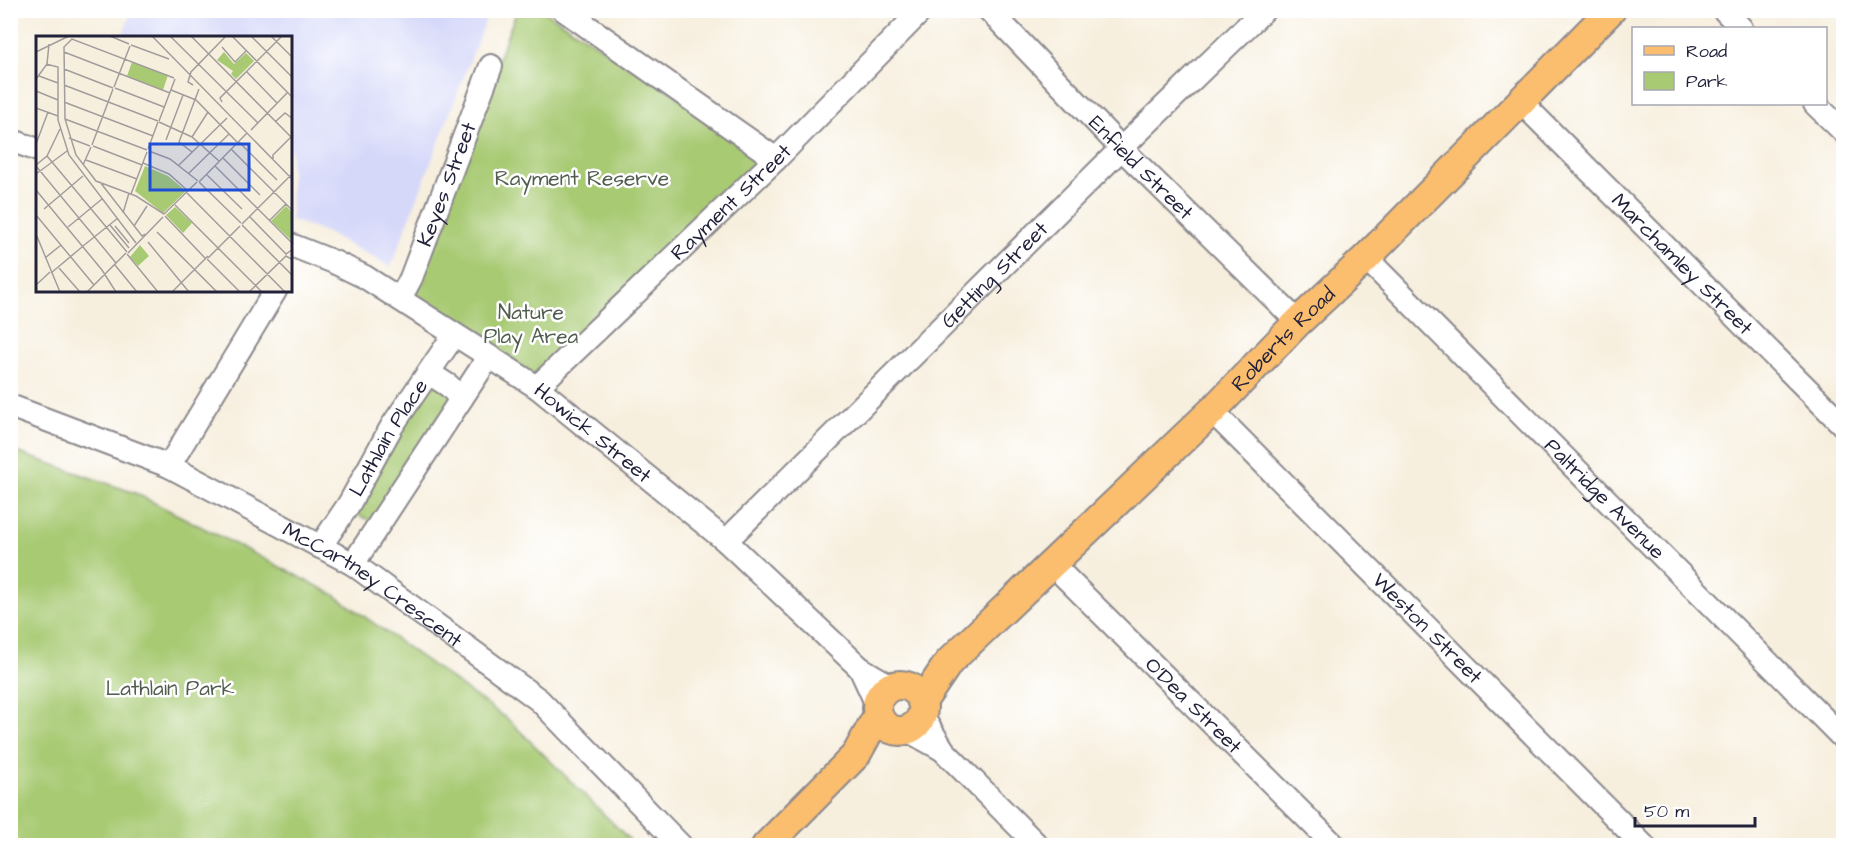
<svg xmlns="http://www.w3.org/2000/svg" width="1854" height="856" font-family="'Architects Daughter',sans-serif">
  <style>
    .built { fill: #d5d8f9 }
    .green { fill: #a8ca73; stroke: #657657; stroke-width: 1.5 }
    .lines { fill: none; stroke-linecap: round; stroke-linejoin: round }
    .minor-casing { stroke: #8c888c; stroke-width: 26 }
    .major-casing { stroke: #8c888c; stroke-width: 32 }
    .minor { stroke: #fff; stroke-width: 22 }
    .major { stroke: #fbbd6e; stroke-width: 28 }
    .labels { text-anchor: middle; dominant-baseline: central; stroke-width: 5; stroke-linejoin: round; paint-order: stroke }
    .street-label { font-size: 21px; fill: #22223b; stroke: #fff }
    .park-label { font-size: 21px; fill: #515d4f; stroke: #fff }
    .inset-road { fill: none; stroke: #a29d9d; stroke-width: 1.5 }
    .view { fill: #1d4ed8; fill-opacity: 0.15; stroke: #1d4ed8; stroke-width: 3 }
    .inset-edge { fill: none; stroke: #22223b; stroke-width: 3 }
  </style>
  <rect width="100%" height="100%" fill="#fff"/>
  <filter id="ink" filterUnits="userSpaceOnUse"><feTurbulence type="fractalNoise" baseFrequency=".0167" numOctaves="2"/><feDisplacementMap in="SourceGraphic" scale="12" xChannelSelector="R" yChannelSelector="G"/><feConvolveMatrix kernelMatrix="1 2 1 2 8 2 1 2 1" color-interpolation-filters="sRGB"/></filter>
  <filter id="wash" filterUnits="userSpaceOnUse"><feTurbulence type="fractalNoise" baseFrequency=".008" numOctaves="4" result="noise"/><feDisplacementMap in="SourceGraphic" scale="24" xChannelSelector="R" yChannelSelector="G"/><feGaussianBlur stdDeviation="1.35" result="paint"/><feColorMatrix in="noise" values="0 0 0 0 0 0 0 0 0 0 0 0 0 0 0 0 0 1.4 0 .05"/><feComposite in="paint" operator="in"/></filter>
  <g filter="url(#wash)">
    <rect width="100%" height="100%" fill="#f7efde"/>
    <polygon class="built" points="132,11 489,11 391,267 323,231 291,220 291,38 122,37"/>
    <g class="green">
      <polygon points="517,11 544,11 776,159 537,387 406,288"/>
      <polygon points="429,373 461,399 380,523 361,517 349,504"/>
      <polygon points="11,450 135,493 333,594 510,721 635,845 11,845"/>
    </g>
  </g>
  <g filter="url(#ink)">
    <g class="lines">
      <g class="minor-casing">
        <g id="minor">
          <polyline points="564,10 776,159"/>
          <path id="s1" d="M 989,10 L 1122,149 L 1298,322"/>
          <polyline points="1724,10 1741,28"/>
          <path id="s2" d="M 1520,101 L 1844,426"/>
          <polyline points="1815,104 1844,132"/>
          <polyline points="10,140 38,150"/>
          <path id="s3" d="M 291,245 L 334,262 L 365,277 L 537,387 L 726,541 L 860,668 L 892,687"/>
          <path id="s4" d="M 1366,258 L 1844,739"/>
          <path id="s5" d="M 400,299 L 411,278 L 491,66"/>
          <polyline points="429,373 449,386 461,399"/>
          <path id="s6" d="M 537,387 L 776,159 L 922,10"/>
          <path id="s7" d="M 10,406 L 169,466 L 353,564 L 539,700 L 681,846"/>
          <path id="s8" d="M 1212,411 L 1644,846"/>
          <polyline points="169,466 275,291"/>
          <path id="s9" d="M 726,541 L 1138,132 L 1264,10"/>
          <path id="s10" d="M 320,547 L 349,504 L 392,426 L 454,335"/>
          <polyline points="353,564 488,358"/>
          <path id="s11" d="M 1052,564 L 1335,846"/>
          <polyline points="860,668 877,705"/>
          <polyline points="922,716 944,751 1038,846"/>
          <polyline points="907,730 943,750"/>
        </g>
      </g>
      <g class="major-casing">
        <g id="major">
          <circle cx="900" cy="708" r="23"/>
          <path id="s12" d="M 922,702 L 949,662 L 1212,411 L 1298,322 L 1366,258 L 1611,10"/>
          <polyline points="766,846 856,755 878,715"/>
        </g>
      </g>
      <use href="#minor" class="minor"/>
      <use href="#major" class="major"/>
    </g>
  </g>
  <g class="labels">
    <g class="street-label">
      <text stroke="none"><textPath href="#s1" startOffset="219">Enfield Street</textPath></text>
      <text stroke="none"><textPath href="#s5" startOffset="124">Keyes Street</textPath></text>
      <text stroke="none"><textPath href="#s6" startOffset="268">Rayment Street</textPath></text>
      <text stroke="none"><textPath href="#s2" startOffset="230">Marchamley Street</textPath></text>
      <text stroke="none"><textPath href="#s9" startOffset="378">Getting Street</textPath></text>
      <text stroke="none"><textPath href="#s12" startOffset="513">Roberts Road</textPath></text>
      <text stroke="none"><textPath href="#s3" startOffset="357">Howick Street</textPath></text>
      <text stroke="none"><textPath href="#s10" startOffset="129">Lathlain Place</textPath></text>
      <text stroke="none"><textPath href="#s4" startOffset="339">Paltridge Avenue</textPath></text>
      <text stroke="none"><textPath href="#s7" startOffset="406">McCartney Crescent</textPath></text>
      <text stroke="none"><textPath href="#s8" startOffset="306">Weston Street</textPath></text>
      <text stroke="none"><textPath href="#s11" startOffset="200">O'Dea Street</textPath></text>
    </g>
    <g class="park-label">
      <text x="582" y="178">Rayment Reserve</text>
      <text x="531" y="312">Nature<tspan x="531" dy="24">Play Area</tspan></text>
      <text x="170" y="688">Lathlain Park</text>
    </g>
  </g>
  <g transform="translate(36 36)">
    <rect width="256" height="256" fill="#f7efde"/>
    <path d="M 188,16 L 198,28 L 210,17 L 218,25 L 200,43 L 195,38 L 197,35 L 181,24 ZM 96,26 L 132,39 L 127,54 L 91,40 ZM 109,130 L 132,140 L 150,155 L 127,177 L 99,155 ZM 250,170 L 256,176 L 256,205 L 235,185 ZM 139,171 L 156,187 L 147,197 L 130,179 ZM 104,209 L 113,220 L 102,230 L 94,221 Z" fill="#a8ca73"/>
    <path class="inset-road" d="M 74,0 L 93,8M 116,0 L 257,144M 134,0 L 222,87M 155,0 L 256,102M 196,0 L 257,62M 215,0 L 257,42M 235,0 L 257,22M 95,9 L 133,23M 186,11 L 199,26 L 210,15M 0,16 L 33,0M 28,16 L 134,57M 10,28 L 22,31 L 22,84 L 33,119 L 100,207M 28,33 L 77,52M 211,36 L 241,67M 3,40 L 22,47M 0,43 L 11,28 L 13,8M 28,49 L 122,85M 157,49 L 152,46 L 155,36 L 190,0M 78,51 L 94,10M 79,52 L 128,71M 135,54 L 160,64 L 201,106M 0,55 L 22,64M 28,66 L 117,100M 186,66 L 184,62 L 246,0M 0,72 L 22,80M 29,83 L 111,114M 123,85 L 139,43M 123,86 L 156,101 L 183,125M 239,86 L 249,77 L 257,83M 215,94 L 251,57M 156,101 L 172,76M 33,102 L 54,110M 130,104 L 147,59M 203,106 L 241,144M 0,108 L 12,76M 56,109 L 77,53M 57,110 L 106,129M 112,113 L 122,86M 195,113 L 257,175M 113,115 L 134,123 L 162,145M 156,116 L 143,106 L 163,53M 11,120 L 91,216M 187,122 L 224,159M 50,124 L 101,143M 237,124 L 237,119 L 257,99M 107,127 L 133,138 L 152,155M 0,129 L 11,120 L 24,93M 47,129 L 55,111M 143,129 L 191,82M 0,130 L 80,227M 179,130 L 257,208M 153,137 L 193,98M 0,138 L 31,115M 171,139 L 206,173M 64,146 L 106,200 L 109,198M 163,146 L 205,187M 163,146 L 211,97M 0,154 L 66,234 L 80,256M 151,157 L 249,256M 95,158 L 111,116M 139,169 L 226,256M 8,173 L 47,140M 87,177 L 93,157M 128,178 L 100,160 L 60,145 L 40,119 L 29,83 L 28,11 L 36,3 L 138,42M 128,178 L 161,146M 0,179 L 58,249M 129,180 L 169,222M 213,180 L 250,218 L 257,213M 233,185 L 250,168M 206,188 L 255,139M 74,189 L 93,212M 206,189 L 257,240M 79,190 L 93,207M 98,190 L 111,170M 32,191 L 66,163M 121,196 L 181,256M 0,198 L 24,256M 112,206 L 153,256M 47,210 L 82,182M 92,217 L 127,181M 91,218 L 122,256M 9,222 L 25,209M 172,222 L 204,190M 171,223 L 204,256M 79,229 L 101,256M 23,232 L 44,256M 15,237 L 46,211M 0,249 L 14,236M 51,256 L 90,217M 136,256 L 172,220M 213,256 L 250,220 L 257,224"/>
    <path class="view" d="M 114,108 L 213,108 L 213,154 L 114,154 Z"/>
    <rect width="256" height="256" class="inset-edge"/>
  </g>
  <rect width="1854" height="856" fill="none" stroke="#fff" stroke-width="36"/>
  <rect x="1632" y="27" width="195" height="78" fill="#ffffff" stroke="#a7a7b1" stroke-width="1.5"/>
  <rect x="1644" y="46" width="30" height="9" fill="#fbbd6e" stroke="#a7a7b1" stroke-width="1.5"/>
  <text x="1686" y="57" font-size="18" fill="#22223b">Road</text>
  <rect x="1644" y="72" width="30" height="18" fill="#a8ca73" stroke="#a7a7b1" stroke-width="1.5"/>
  <text x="1686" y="87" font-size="18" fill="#22223b">Park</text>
  <path d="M1635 817v9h120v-9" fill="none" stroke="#22223b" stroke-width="3"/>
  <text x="1644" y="817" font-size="18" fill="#22223b" stroke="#ffffff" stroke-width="4.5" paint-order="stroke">50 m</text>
</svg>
